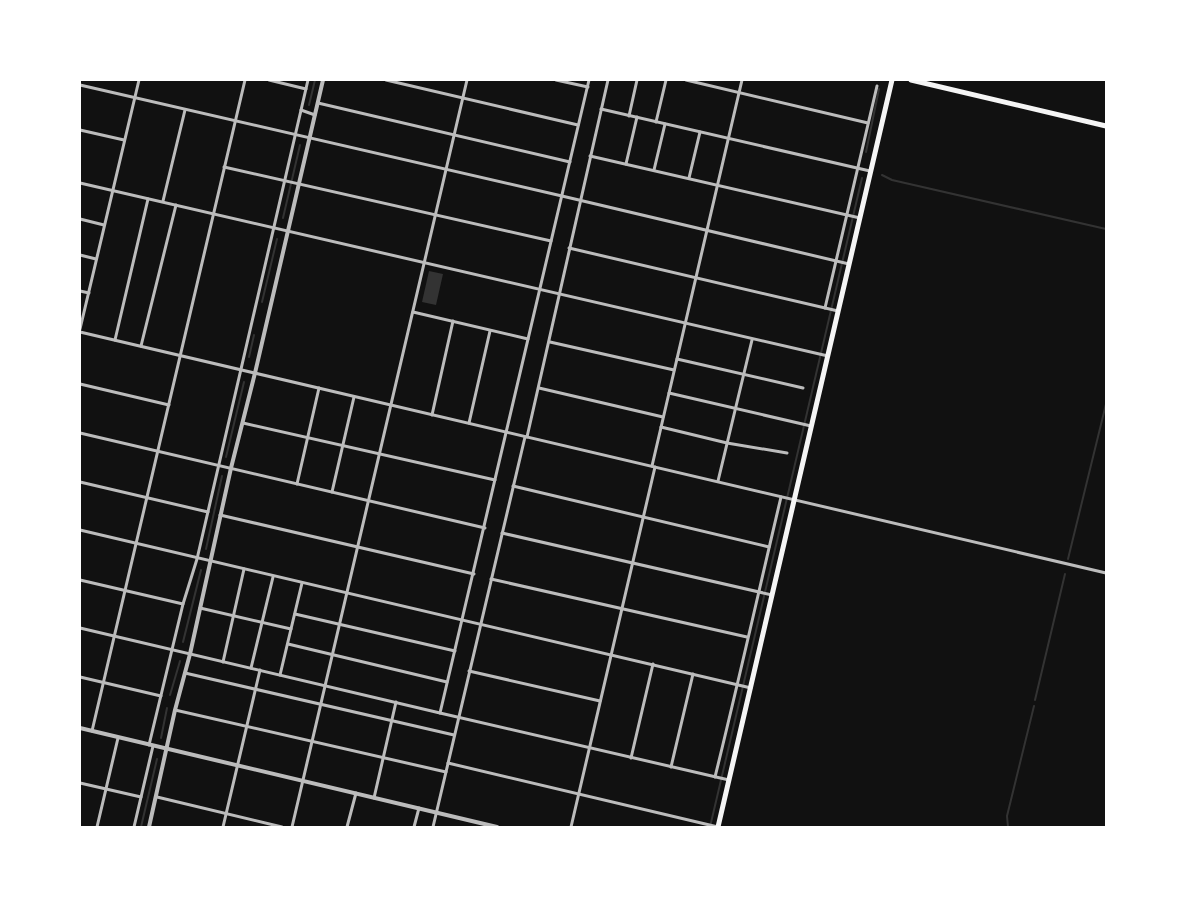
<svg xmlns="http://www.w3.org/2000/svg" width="1186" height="907" font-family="'PT Sans',sans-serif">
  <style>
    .water { fill: #333 }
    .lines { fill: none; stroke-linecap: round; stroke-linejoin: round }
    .stream { stroke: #333; stroke-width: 2 }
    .minor { stroke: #bcbcbc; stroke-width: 3 }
    .tertiary { stroke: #bcbcbc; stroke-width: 4 }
    .primary { stroke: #f5f5f5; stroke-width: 5 }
  </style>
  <rect width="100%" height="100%" fill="#111"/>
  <polygon class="water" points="429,271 443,274 436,305 422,302"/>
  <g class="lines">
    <g class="stream">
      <polyline points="309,105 315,80"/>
      <polyline points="866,152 879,89"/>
      <polyline points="882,175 892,180 1106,229"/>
      <polyline points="283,218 300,145"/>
      <polyline points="262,302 277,239"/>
      <polyline points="249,357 254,335"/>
      <polyline points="226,457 244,382"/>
      <polyline points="206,549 222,476"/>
      <polyline points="1068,559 1106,404"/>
      <polyline points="183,642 201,570"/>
      <polyline points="170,695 180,661"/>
      <polyline points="1035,700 1065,574"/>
      <polyline points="161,738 167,708"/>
      <polyline points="141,827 157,759"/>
      <polyline points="710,827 862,178"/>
      <polyline points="1008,827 1007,816 1034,706"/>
    </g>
    <g class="minor">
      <polyline points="269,80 306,89"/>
      <polyline points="386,80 578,125"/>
      <polyline points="556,80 588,87"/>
      <polyline points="589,80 440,713 729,780"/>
      <polyline points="686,80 868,123"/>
      <polyline points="80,85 562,196 849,264"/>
      <polyline points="318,103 570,162"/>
      <polyline points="601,109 870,171"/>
      <polyline points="301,110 315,115"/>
      <polyline points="629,116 637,80"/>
      <polyline points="656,122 666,80"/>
      <polyline points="80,130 124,140"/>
      <polyline points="590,156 860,218"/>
      <polyline points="626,164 637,117"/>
      <polyline points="224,167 551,241"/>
      <polyline points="654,170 665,124"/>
      <polyline points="689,178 700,132"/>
      <polyline points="80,183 828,356"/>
      <polyline points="163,201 185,110"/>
      <polyline points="80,219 104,225"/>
      <polyline points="569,248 838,311"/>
      <polyline points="80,255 96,259"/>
      <polyline points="80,291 89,293"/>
      <polyline points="825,308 877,86"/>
      <polyline points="413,312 528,339"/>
      <polyline points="80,329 139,80"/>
      <polyline points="80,332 1106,573"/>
      <polyline points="115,340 148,199"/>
      <polyline points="550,342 674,370"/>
      <polyline points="141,346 176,205"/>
      <polyline points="677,359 803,388"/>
      <polyline points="80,384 169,405"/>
      <polyline points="539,388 663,417"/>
      <polyline points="669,393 811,426"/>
      <polyline points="432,415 453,321"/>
      <polyline points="243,423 495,480"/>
      <polyline points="469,423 490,331"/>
      <polyline points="661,427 727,443 787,453"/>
      <polyline points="80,433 485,528"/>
      <polyline points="527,437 608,80"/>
      <polyline points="652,466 742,80"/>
      <polyline points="718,481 752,340"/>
      <polyline points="80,482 208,512"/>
      <polyline points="297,484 319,388"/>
      <polyline points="513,486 769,547"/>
      <polyline points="332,492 354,397"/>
      <polyline points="220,515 474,574"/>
      <polyline points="80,530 751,688"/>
      <polyline points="502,533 772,595"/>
      <polyline points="491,579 747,637"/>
      <polyline points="80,580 183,604"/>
      <polyline points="200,608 291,629"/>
      <polyline points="295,614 455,651"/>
      <polyline points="80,628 440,713"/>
      <polyline points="288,644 447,682"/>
      <polyline points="223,662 244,569"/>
      <polyline points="251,668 273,577"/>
      <polyline points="469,671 600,701"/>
      <polyline points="185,673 454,735"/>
      <polyline points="280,675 302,583"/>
      <polyline points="80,677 161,696"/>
      <polyline points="175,710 446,772"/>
      <polyline points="92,731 245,80"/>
      <polyline points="149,745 183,604 197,559 308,80"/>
      <polyline points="631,758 653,664"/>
      <polyline points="448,763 718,827"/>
      <polyline points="671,767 693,674"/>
      <path d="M 715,777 C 738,684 759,590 781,497"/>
      <polyline points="80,783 141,797"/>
      <polyline points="157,797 282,827"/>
      <polyline points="374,798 396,702"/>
      <polyline points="97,827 118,738"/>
      <polyline points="134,827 153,746"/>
      <polyline points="223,827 260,670"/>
      <polyline points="292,827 467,80"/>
      <polyline points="347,827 356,793"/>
      <polyline points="414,827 419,808"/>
      <polyline points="433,827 525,437"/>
      <polyline points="571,827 655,467"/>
    </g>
    <g class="tertiary">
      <polyline points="80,728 497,827"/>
      <polyline points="149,827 175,710 190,654 231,468 255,373 323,80"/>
    </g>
    <g class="primary">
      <polyline points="911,80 1106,126"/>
      <polyline points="718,827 892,80"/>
    </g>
  </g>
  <rect width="1186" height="907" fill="none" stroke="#ffffff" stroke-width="162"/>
</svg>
